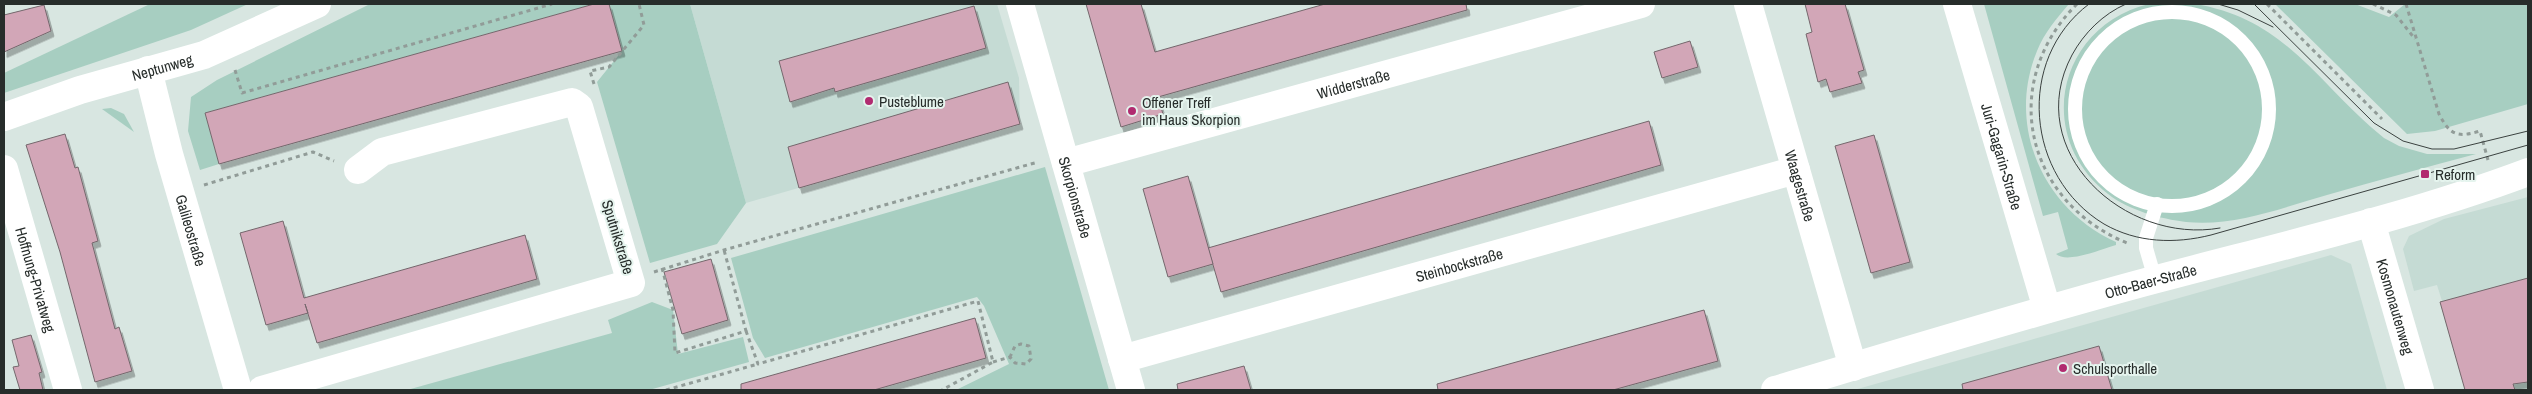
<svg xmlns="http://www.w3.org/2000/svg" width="2532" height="394" font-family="'Archivo Narrow',sans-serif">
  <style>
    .built { fill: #c5dbd4 }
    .green { fill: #a7cec1 }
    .building { fill: #d2a6b7; stroke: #74676c; filter: url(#shadow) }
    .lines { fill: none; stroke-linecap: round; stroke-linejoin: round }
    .path { stroke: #919c98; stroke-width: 3; stroke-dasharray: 4 4; stroke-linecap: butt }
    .service { stroke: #fff; stroke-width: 14 }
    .minor { stroke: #fff; stroke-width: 28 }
    .tram { stroke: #3b4240; stroke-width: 1 }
    .poi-dot { fill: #b12b70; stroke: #e5f4ee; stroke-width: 2 }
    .labels { text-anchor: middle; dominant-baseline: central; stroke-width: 4; stroke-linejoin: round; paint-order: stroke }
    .street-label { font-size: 15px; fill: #272d2b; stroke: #e5f4ee }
    .poi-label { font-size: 15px; fill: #272d2b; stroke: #e5f4ee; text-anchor: start }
  </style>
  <defs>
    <filter id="shadow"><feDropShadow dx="3" dy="5.5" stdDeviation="0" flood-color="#0004"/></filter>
  </defs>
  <rect width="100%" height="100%" fill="#d8e6e1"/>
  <g class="built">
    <polygon points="690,4 997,4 1019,78 1020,124 746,203"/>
    <polygon points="2528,197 2528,390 2465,390 2440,302 2442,301 2437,285 2414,291 2403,249 2409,236 2444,219"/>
    <polygon points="2331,255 2351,264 2387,390 1854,390"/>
  </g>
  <g class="green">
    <polygon points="150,4 248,4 191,30 4,93 4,73"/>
    <polygon points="370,4 594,4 205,113 219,164 200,170 188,131 191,97 217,80"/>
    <polygon points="609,4 690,4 746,203 717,244 650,263 597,82 622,51"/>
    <path d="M 1984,4 L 2069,4 C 2057,18 2044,33 2037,51 C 2006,126 2043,209 2116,242 L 2116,245 C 2102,249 2067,264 2056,254 L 2068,249 L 2058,212 L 2043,216 Z"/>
    <path d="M 2149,4 C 2164,4 2181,2 2195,4 C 2287,19 2318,85 2384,138 L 2399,146 L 2427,154 L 2476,154 C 2426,167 2376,181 2327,195 C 2281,208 2234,227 2186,222 C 2161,219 2128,210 2108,194 C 2033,136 2058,26 2149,4 Z"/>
    <polygon points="2275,4 2355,4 2389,17 2405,4 2528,4 2528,104 2435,131 2407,134"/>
    <polygon points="111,108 124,114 134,132 102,109"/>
    <polygon points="1045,167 1109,390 956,390 1009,364 984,306 977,297 765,358 753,338 731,258"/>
    <polygon points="652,302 673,310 678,354 743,337 749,362 649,390 407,390 612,333 608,320"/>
  </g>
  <g class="building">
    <polygon points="594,4 609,4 622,51 219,164 205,113"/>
    <polygon points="1086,4 1141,4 1155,52 1325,4 1466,4 1467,10 1158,97 1163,114 1121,127"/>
    <polygon points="1805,4 1845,4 1864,70 1858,72 1862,83 1830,92 1826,79 1818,82 1806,34 1812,32"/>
    <polygon points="44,5 51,31 4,52 4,15"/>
    <polygon points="974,6 986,48 835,92 834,88 790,102 779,61"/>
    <polygon points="1690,41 1698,67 1662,78 1654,52"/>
    <polygon points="1008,82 1020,124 799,188 788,147"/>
    <polygon points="1649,121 1661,165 1221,292 1208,248"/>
    <polygon points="65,134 75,168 78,167 98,241 92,243 115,329 119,327 132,371 95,382 60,252 26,145"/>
    <polygon points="1874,135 1910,262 1871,273 1835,146"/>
    <polygon points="1188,176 1213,264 1168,277 1143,189"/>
    <polygon points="283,221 304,298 525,235 537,279 317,343 305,304 308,313 266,325 240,233"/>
    <polygon points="711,259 728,320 682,334 664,272"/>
    <polygon points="2528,278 2528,382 2513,384 2515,390 2465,390 2440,302"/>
    <polygon points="1704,310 1718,361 1613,390 1438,390 1437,384"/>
    <polygon points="975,318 986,358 874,390 741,390 741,384"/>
    <polygon points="31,335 42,372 39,373 43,390 20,390 13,367 19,366 12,340"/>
    <polygon points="2099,346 2112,390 1963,390 1962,384"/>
    <polygon points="1244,366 1251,390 1178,390 1177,384"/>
  </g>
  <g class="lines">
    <g class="path">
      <path d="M 2077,4 C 1998,83 2025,201 2127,243"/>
      <polyline points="2267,4 2382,119"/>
      <polyline points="2373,4 2396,15 2415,39"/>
      <path d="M 2406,4 L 2439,114 C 2450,135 2457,138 2480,131 L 2488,160"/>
      <polyline points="235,70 242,93 552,4"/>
      <polyline points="594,84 590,71 609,67 644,25 639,4"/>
      <polyline points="204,185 313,152 334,161"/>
      <polyline points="662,268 673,310 675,353 746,331 724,250"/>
      <polyline points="654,272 724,250 1038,162"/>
      <polyline points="746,331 758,364 978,301 993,362 942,390"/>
      <polyline points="993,362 1010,357 1015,363 1026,364 1031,359 1029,346 1021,344 1015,346 1010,357"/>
      <polyline points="666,390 758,364"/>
    </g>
    <g class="service">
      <circle cx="2172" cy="109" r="97"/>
      <polyline points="2155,279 2146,248 2146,238 2157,204"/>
    </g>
    <g class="minor">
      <path id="s1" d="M 1020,4 L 1131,390"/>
      <path id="s2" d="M 1748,4 L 1853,367"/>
      <path id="s3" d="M 1957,4 L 2047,309"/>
      <path id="s4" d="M 148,70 L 169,154 L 238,390"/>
      <path id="s5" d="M 4,117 L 80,90 L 204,55 L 317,4"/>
      <path id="s6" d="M 1066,163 L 1641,4"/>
      <path id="s7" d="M 4,169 L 68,390"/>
      <path id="s8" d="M 2371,222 L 2420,390"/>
      <path id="s9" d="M 1122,359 L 1796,170"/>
      <polyline points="262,390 631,283 579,107 572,102 382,152 358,170"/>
      <path id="s10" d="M 1775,390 C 1902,352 2029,313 2157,279 C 2281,246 2408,217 2528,172"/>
    </g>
    <g class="tram">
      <path d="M 2089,4 C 2015,60 2026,177 2104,224 C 2137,243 2175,244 2211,235 L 2528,145"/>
      <path d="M 2126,4 C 2103,14 2084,33 2072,55 C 2021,151 2125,245 2220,228"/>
      <polyline points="2218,4 2238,10 2273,27"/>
      <polyline points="2254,4 2374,123 2403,141 2432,149 2454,149 2528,131"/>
    </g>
  </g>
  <g class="poi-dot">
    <circle cx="869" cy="101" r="5"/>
    <circle cx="1132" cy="111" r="5"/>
    <rect x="2420" y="169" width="10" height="10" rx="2.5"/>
    <circle cx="2063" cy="368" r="5"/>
  </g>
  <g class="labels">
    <g class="street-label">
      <text stroke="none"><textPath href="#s5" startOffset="166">Neptunweg</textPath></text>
      <text stroke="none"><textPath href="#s6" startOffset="298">Widderstraße</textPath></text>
      <text stroke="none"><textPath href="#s3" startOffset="159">Juri-Gagarin-Straße</textPath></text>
      <text stroke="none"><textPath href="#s2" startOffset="189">Waagestraße</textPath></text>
      <text stroke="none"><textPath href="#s1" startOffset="201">Skorpionstraße</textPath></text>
      <text stroke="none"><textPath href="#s4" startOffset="166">Galileostraße</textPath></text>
      <text transform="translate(618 237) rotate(73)">Sputnikstraße</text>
      <text stroke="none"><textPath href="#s9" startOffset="350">Steinbockstraße</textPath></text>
      <text stroke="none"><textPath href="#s7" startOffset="115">Hoffnung-Privatweg</textPath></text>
      <text stroke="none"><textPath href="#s10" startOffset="391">Otto-Baer-Straße</textPath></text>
      <text stroke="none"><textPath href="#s8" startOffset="88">Kosmonautenweg</textPath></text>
    </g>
    <g class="poi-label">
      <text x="879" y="101">Pusteblume</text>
      <text x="1142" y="102">Offener Treff<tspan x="1142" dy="17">im Haus Skorpion</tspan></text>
      <text x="2435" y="174">Reform</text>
      <text x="2073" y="368">Schulsporthalle</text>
    </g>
  </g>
  <rect width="2532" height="394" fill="none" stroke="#272d2b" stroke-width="10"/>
</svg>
